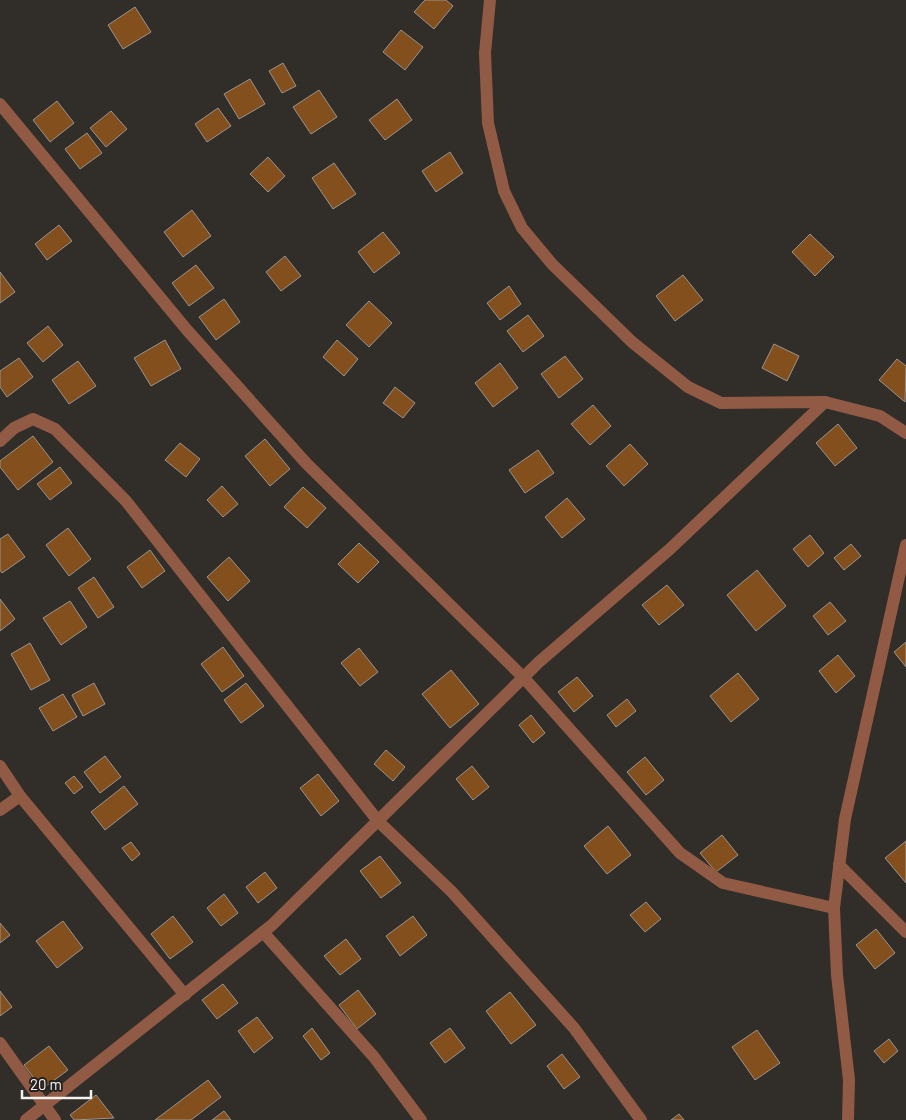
<svg xmlns="http://www.w3.org/2000/svg" width="906" height="1120" font-family="Barlow,sans-serif">
  <style>
    .building { fill: #834f1d; stroke: #9a9490 }
    .lines { fill: none; stroke-linecap: round; stroke-linejoin: round }
    .minor { stroke: #915a44; stroke-width: 12 }
  </style>
  <rect width="100%" height="100%" fill="#312d29"/>
  <g class="building">
    <polygon points="425,0 446,0 453,6 434,29 414,12"/>
    <polygon points="135,7 151,32 123,49 108,25"/>
    <polygon points="401,30 423,47 405,70 383,52"/>
    <polygon points="283,63 296,86 282,93 269,71"/>
    <polygon points="250,79 265,104 239,119 224,94"/>
    <polygon points="319,90 337,117 311,134 293,107"/>
    <polygon points="397,99 412,120 385,140 369,120"/>
    <polygon points="57,101 74,123 50,142 33,120"/>
    <polygon points="218,108 231,126 207,142 195,124"/>
    <polygon points="111,111 127,129 106,147 90,128"/>
    <polygon points="87,133 102,153 80,169 65,149"/>
    <polygon points="450,152 463,173 436,192 422,171"/>
    <polygon points="268,157 285,176 268,192 250,174"/>
    <polygon points="334,163 356,194 333,209 312,178"/>
    <polygon points="192,210 211,236 183,257 164,232"/>
    <polygon points="59,225 72,241 47,260 35,244"/>
    <polygon points="383,232 400,253 374,273 358,252"/>
    <polygon points="810,234 834,257 815,276 792,252"/>
    <polygon points="285,256 301,276 281,291 266,272"/>
    <polygon points="196,265 214,288 189,306 172,283"/>
    <polygon points="0,272 15,292 0,303"/>
    <polygon points="683,275 703,300 675,321 656,296"/>
    <polygon points="509,286 521,304 500,320 487,303"/>
    <polygon points="224,299 240,322 216,340 199,317"/>
    <polygon points="369,301 392,323 369,347 346,325"/>
    <polygon points="528,315 544,336 523,352 507,331"/>
    <polygon points="48,326 63,345 43,362 27,343"/>
    <polygon points="165,340 181,369 151,386 134,358"/>
    <polygon points="337,340 358,359 344,376 323,357"/>
    <polygon points="774,344 799,356 787,381 762,368"/>
    <polygon points="565,356 583,379 559,398 541,374"/>
    <polygon points="19,358 33,377 7,397 0,387 0,371"/>
    <polygon points="897,359 906,366 905,402 879,380"/>
    <polygon points="78,361 96,386 69,404 52,380"/>
    <polygon points="500,363 518,388 493,407 475,383"/>
    <polygon points="395,387 415,403 403,418 383,403"/>
    <polygon points="593,405 611,426 590,445 571,424"/>
    <polygon points="838,424 857,448 835,466 816,443"/>
    <polygon points="33,436 53,462 18,490 0,467 0,461"/>
    <polygon points="265,439 290,469 270,486 245,456"/>
    <polygon points="180,443 200,459 186,477 165,460"/>
    <polygon points="630,444 648,464 624,486 606,466"/>
    <polygon points="538,450 554,473 525,493 509,470"/>
    <polygon points="60,467 72,483 50,500 37,484"/>
    <polygon points="222,486 238,504 223,517 207,500"/>
    <polygon points="303,487 326,508 307,528 284,507"/>
    <polygon points="567,498 585,519 562,538 545,517"/>
    <polygon points="68,528 91,559 69,576 46,545"/>
    <polygon points="8,534 25,557 2,573 0,570 0,539"/>
    <polygon points="810,535 824,553 808,567 793,549"/>
    <polygon points="359,543 379,562 358,583 338,564"/>
    <polygon points="851,544 861,556 844,570 834,558"/>
    <polygon points="150,550 165,571 142,588 127,567"/>
    <polygon points="229,557 250,581 228,601 207,577"/>
    <polygon points="757,570 786,606 756,631 727,595"/>
    <polygon points="94,577 114,607 98,618 78,588"/>
    <polygon points="667,585 684,605 659,625 642,605"/>
    <polygon points="0,599 15,619 0,631"/>
    <polygon points="70,601 87,627 61,645 43,618"/>
    <polygon points="830,602 846,621 828,635 813,616"/>
    <polygon points="906,642 906,667 894,652"/>
    <polygon points="30,643 50,680 31,690 11,654"/>
    <polygon points="223,647 244,676 222,692 201,664"/>
    <polygon points="359,648 378,672 360,686 341,663"/>
    <polygon points="838,655 855,676 836,693 819,671"/>
    <polygon points="451,670 479,704 450,728 422,694"/>
    <polygon points="738,673 759,699 731,722 710,696"/>
    <polygon points="577,677 593,696 574,712 558,692"/>
    <polygon points="94,683 105,704 83,716 72,695"/>
    <polygon points="246,683 264,706 241,723 224,700"/>
    <polygon points="63,694 77,717 53,731 39,708"/>
    <polygon points="627,699 636,711 616,727 607,715"/>
    <polygon points="531,715 545,733 533,743 519,725"/>
    <polygon points="386,750 405,767 393,781 374,764"/>
    <polygon points="105,756 121,777 100,793 84,772"/>
    <polygon points="645,757 664,780 646,795 627,772"/>
    <polygon points="472,766 489,787 473,800 456,779"/>
    <polygon points="318,774 339,801 321,816 300,788"/>
    <polygon points="74,776 83,787 74,794 65,783"/>
    <polygon points="124,786 138,804 105,830 91,812"/>
    <polygon points="608,826 631,855 607,874 584,846"/>
    <polygon points="722,835 738,855 716,872 700,853"/>
    <polygon points="906,841 906,883 885,858"/>
    <polygon points="131,842 140,854 132,861 122,848"/>
    <polygon points="380,856 401,883 381,898 360,871"/>
    <polygon points="265,872 277,888 258,903 246,887"/>
    <polygon points="224,894 238,913 221,926 207,908"/>
    <polygon points="646,902 661,919 645,932 630,915"/>
    <polygon points="173,916 193,942 170,959 151,934"/>
    <polygon points="413,916 427,935 400,956 386,936"/>
    <polygon points="63,921 83,948 57,968 36,941"/>
    <polygon points="0,923 10,935 0,943"/>
    <polygon points="876,929 895,953 875,969 856,945"/>
    <polygon points="346,939 361,959 340,975 324,956"/>
    <polygon points="223,984 238,1003 217,1019 202,1000"/>
    <polygon points="358,990 376,1014 357,1029 339,1005"/>
    <polygon points="0,991 12,1007 0,1016"/>
    <polygon points="510,992 536,1025 511,1044 486,1011"/>
    <polygon points="257,1017 273,1038 254,1053 238,1031"/>
    <polygon points="312,1028 330,1053 321,1060 303,1036"/>
    <polygon points="450,1028 465,1048 445,1063 430,1043"/>
    <polygon points="757,1030 780,1063 755,1080 732,1047"/>
    <polygon points="889,1039 898,1051 884,1063 874,1051"/>
    <polygon points="49,1046 68,1070 42,1089 24,1065"/>
    <polygon points="562,1054 580,1077 564,1089 547,1066"/>
    <polygon points="208,1080 221,1097 191,1120 155,1120"/>
    <polygon points="96,1095 114,1118 74,1120 70,1115"/>
    <polygon points="224,1111 231,1120 212,1120"/>
    <polygon points="679,1114 684,1120 671,1120"/>
  </g>
  <g class="lines">
    <g class="minor">
      <polyline points="490,0 485,53 488,123 504,191 522,228 552,264 632,342 688,387 721,403 825,402 880,416 906,433"/>
      <polyline points="0,104 187,330 306,463 524,678 680,853 723,883 834,908"/>
      <polyline points="0,441 14,428 33,419 55,429 126,501 378,821 452,892 574,1028 641,1120"/>
      <polyline points="0,766 20,796 185,995"/>
      <polyline points="0,810 20,796"/>
      <polyline points="839,865 906,932"/>
      <polyline points="263,932 374,1057 421,1120"/>
      <polyline points="0,1043 55,1120"/>
      <polyline points="26,1120 272,925 539,662 670,549 825,402"/>
      <polyline points="848,1120 849,1080 837,975 834,908 845,819 906,545"/>
    </g>
  </g>
  <path d="M22 1090v8h69v-8" fill="none" stroke="#f4f2ef" stroke-width="2.5"/>
  <text x="30" y="1090" font-size="15" fill="#f4f2ef" stroke="#272320" stroke-width="4" paint-order="stroke">20 m</text>
</svg>
